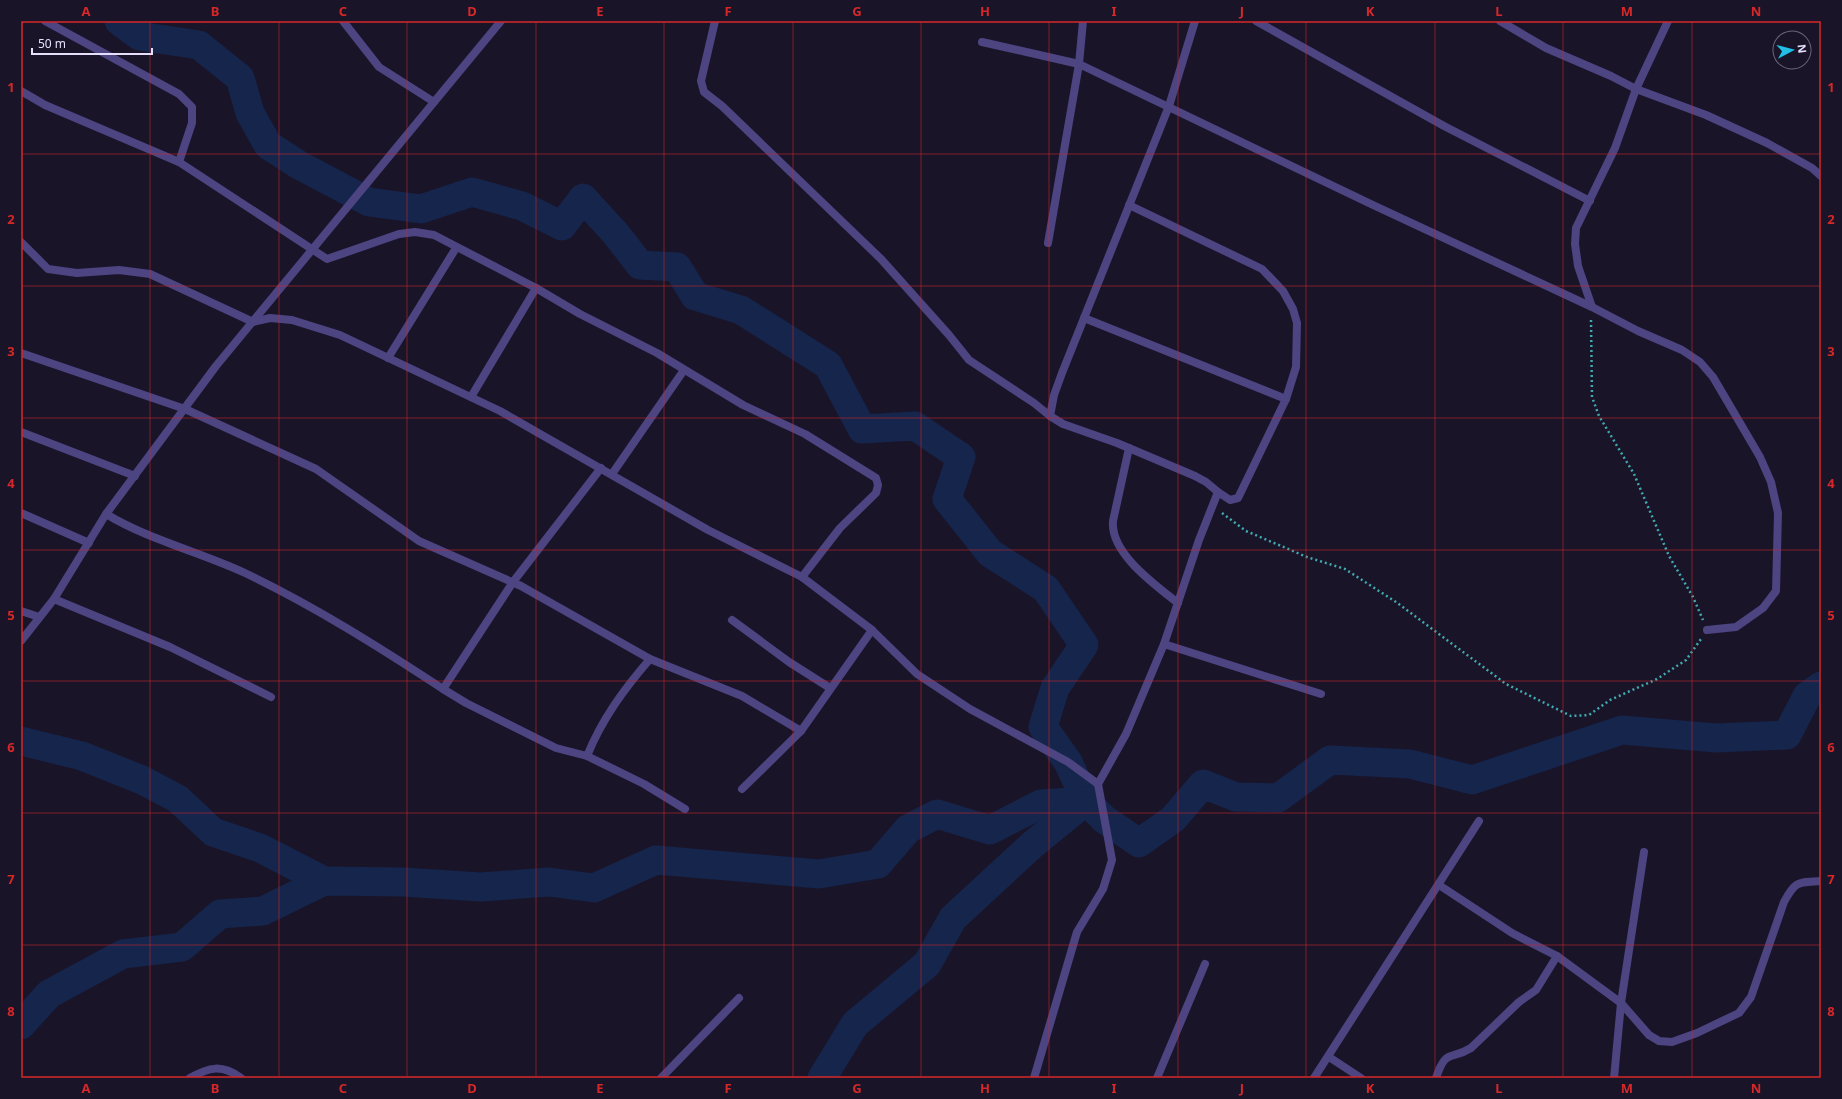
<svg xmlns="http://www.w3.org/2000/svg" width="1842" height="1099" font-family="'Noto Sans',sans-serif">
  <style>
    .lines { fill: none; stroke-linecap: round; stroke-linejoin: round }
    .river { stroke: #15254b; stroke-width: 29 }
    .path { stroke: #3fabb0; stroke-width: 2.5; stroke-dasharray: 2 3; stroke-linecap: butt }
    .minor { stroke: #4d4482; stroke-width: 8 }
    .grid { fill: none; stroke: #d62828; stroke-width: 1; stroke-opacity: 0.55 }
    .neatline { fill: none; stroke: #d62828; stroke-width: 1.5 }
    .grid-label { font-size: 13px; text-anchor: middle; font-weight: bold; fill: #d62828 }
  </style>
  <rect width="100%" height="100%" fill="#1a1429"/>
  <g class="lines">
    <g class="river">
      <polyline points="119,21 139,36 199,45 240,78 250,113 268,145 299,165 369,202 421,209 472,192 522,206 562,226 583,198 616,234 640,265 677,267 695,296 741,310 828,365 862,429 915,426 961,457 947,499 990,553 1046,589 1084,645 1055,688 1043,727 1068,762 1086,801 1104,819 1139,843 1173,819 1203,784 1236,797 1278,798 1330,760 1410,764 1472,780 1622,730 1716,738 1787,735 1807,696 1821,686"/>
      <polyline points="21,741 82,756 142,780 178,799 213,832 260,848 324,881"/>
      <polyline points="21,1025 49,994 123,954 182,947 220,914 263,911 324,881 403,882 481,887 549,882 594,888 656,860 819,874 878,864 908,829 937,814 990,830 1041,804 1086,801"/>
      <polyline points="822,1078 855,1024 927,964 953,918 1032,845 1086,801"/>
    </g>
    <g class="path">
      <polyline points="1591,320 1592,397 1599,416 1634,474 1669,556 1693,597 1703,620"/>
      <polyline points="1222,513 1246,531 1307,557 1345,569 1396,602 1506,684 1571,716 1589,715 1610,700 1657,679 1686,660 1701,639"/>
    </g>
    <g class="minor">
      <polyline points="45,21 179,94 192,107 192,123 179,162"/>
      <polyline points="343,21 379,67 434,102"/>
      <polyline points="715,21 701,81 704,92 722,106 881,259 949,335 969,360 1034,403 1050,416"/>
      <polyline points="1083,21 1079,64 1373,205 1592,307 1638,331 1682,350 1700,362 1713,377 1760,457 1771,482 1778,513 1776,591 1763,608 1736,627 1707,630"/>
      <polyline points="1256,21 1444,126 1590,201"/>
      <polyline points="1500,21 1546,48 1611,76 1636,89 1706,115 1767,143 1812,168 1821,176"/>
      <polyline points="982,42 1079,64 1048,243"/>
      <polyline points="21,91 45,105 179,162 327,259 399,234 415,232 434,235 536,288 580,314 657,353 743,405 805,434 876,478 878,485 876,493 840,528 802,577"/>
      <polyline points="1129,205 1262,269 1283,291 1293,309 1297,323 1296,367 1286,399 1238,498 1230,500 1218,492"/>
      <polyline points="21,242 48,269 77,273 119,270 150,274 253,322 270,318 292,320 340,335 500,411 708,530 802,577 872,630 917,674 970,709 1068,762 1098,784"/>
      <polyline points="1592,307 1578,266 1575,244 1576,228 1615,148 1636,89 1668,21"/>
      <polyline points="1084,318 1286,399"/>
      <polyline points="21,353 185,409 316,469 419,541 521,586 650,659 742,696 801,731 872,630"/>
      <polyline points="388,358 456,248"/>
      <polyline points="471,397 536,288"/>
      <polyline points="21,432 135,476"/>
      <path d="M 1129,448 L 1113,521 C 1110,553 1155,585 1178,603"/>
      <path d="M 601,468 L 513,582 L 443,689 L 466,703 L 556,748 L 587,756 C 602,719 624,689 650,659"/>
      <polyline points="612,474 684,370"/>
      <polyline points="21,513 89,543"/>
      <path d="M 106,514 C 149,540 200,552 245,573 C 314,606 379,647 443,689"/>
      <polyline points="54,599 170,647 271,697"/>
      <polyline points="21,611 39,617"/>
      <polyline points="732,620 789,662 830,688"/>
      <polyline points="21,641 54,599 106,514 216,366 501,21"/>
      <polyline points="1164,644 1321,694"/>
      <polyline points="587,756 644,784 685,809"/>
      <polyline points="742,789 801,731"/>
      <path d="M 1439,885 L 1512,933 L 1557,956 L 1621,1003 L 1649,1035 L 1659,1041 L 1672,1042 L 1697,1033 L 1739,1013 L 1751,997 L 1784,902 C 1795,881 1798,882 1821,881"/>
      <polyline points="1329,1057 1361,1078"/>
      <path d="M 190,1078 C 209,1067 222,1064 241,1078"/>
      <polyline points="661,1078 739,998"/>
      <polyline points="1034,1078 1077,932 1103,889 1112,860 1098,784 1126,734 1164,644 1199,540 1218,492 1206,482 1195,476 1117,443 1063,424 1050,416 1054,395 1062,373 1169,106 1195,21"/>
      <polyline points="1157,1078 1205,964"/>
      <polyline points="1314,1078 1479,821"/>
      <path d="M 1436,1078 C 1446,1048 1450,1061 1471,1048 L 1519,1002 L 1536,990 L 1557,956"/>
      <polyline points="1614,1078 1621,1003 1644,852"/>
    </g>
  </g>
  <path class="grid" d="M 150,21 L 150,1078M 279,21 L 279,1078M 407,21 L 407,1078M 536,21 L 536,1078M 664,21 L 664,1078M 793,21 L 793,1078M 921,21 L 921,1078M 1049,21 L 1049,1078M 1178,21 L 1178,1078M 1306,21 L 1306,1078M 1435,21 L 1435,1078M 1563,21 L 1563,1078M 1692,21 L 1692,1078M 21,154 L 1821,154M 21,286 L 1821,286M 21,418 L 1821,418M 21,550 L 1821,550M 21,681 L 1821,681M 21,813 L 1821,813M 21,945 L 1821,945"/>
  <rect width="1842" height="1099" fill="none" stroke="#1a1429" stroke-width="44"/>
  <g transform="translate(1792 50) rotate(83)"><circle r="19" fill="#1a1429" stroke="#6b657d"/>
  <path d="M0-3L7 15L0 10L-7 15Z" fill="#21bee6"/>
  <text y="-6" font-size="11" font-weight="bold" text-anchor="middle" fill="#e5dffb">N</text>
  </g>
  <path d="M32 48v6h120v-6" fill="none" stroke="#e5dffb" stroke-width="2"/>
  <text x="38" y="48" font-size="12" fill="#e5dffb" stroke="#1a1429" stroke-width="3" paint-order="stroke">50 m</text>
  <rect x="22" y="22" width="1798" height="1055" class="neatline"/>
  <g class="grid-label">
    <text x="86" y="16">A</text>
    <text x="215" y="16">B</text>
    <text x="343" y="16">C</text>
    <text x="472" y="16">D</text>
    <text x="600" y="16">E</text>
    <text x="728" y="16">F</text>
    <text x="857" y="16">G</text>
    <text x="985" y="16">H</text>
    <text x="1114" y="16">I</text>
    <text x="1242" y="16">J</text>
    <text x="1370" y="16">K</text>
    <text x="1499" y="16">L</text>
    <text x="1627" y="16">M</text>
    <text x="1756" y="16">N</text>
    <text x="11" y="92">1</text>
    <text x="1831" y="92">1</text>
    <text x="11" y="224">2</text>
    <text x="1831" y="224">2</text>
    <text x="11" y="356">3</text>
    <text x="1831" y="356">3</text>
    <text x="11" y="488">4</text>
    <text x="1831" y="488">4</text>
    <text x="11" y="620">5</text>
    <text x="1831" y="620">5</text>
    <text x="11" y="752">6</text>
    <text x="1831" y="752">6</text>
    <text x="11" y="884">7</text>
    <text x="1831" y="884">7</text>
    <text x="11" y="1016">8</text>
    <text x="1831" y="1016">8</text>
    <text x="86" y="1093">A</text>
    <text x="215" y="1093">B</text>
    <text x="343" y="1093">C</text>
    <text x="472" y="1093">D</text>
    <text x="600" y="1093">E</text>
    <text x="728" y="1093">F</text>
    <text x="857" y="1093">G</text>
    <text x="985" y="1093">H</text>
    <text x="1114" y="1093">I</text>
    <text x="1242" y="1093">J</text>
    <text x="1370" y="1093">K</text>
    <text x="1499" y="1093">L</text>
    <text x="1627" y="1093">M</text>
    <text x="1756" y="1093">N</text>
  </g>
</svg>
